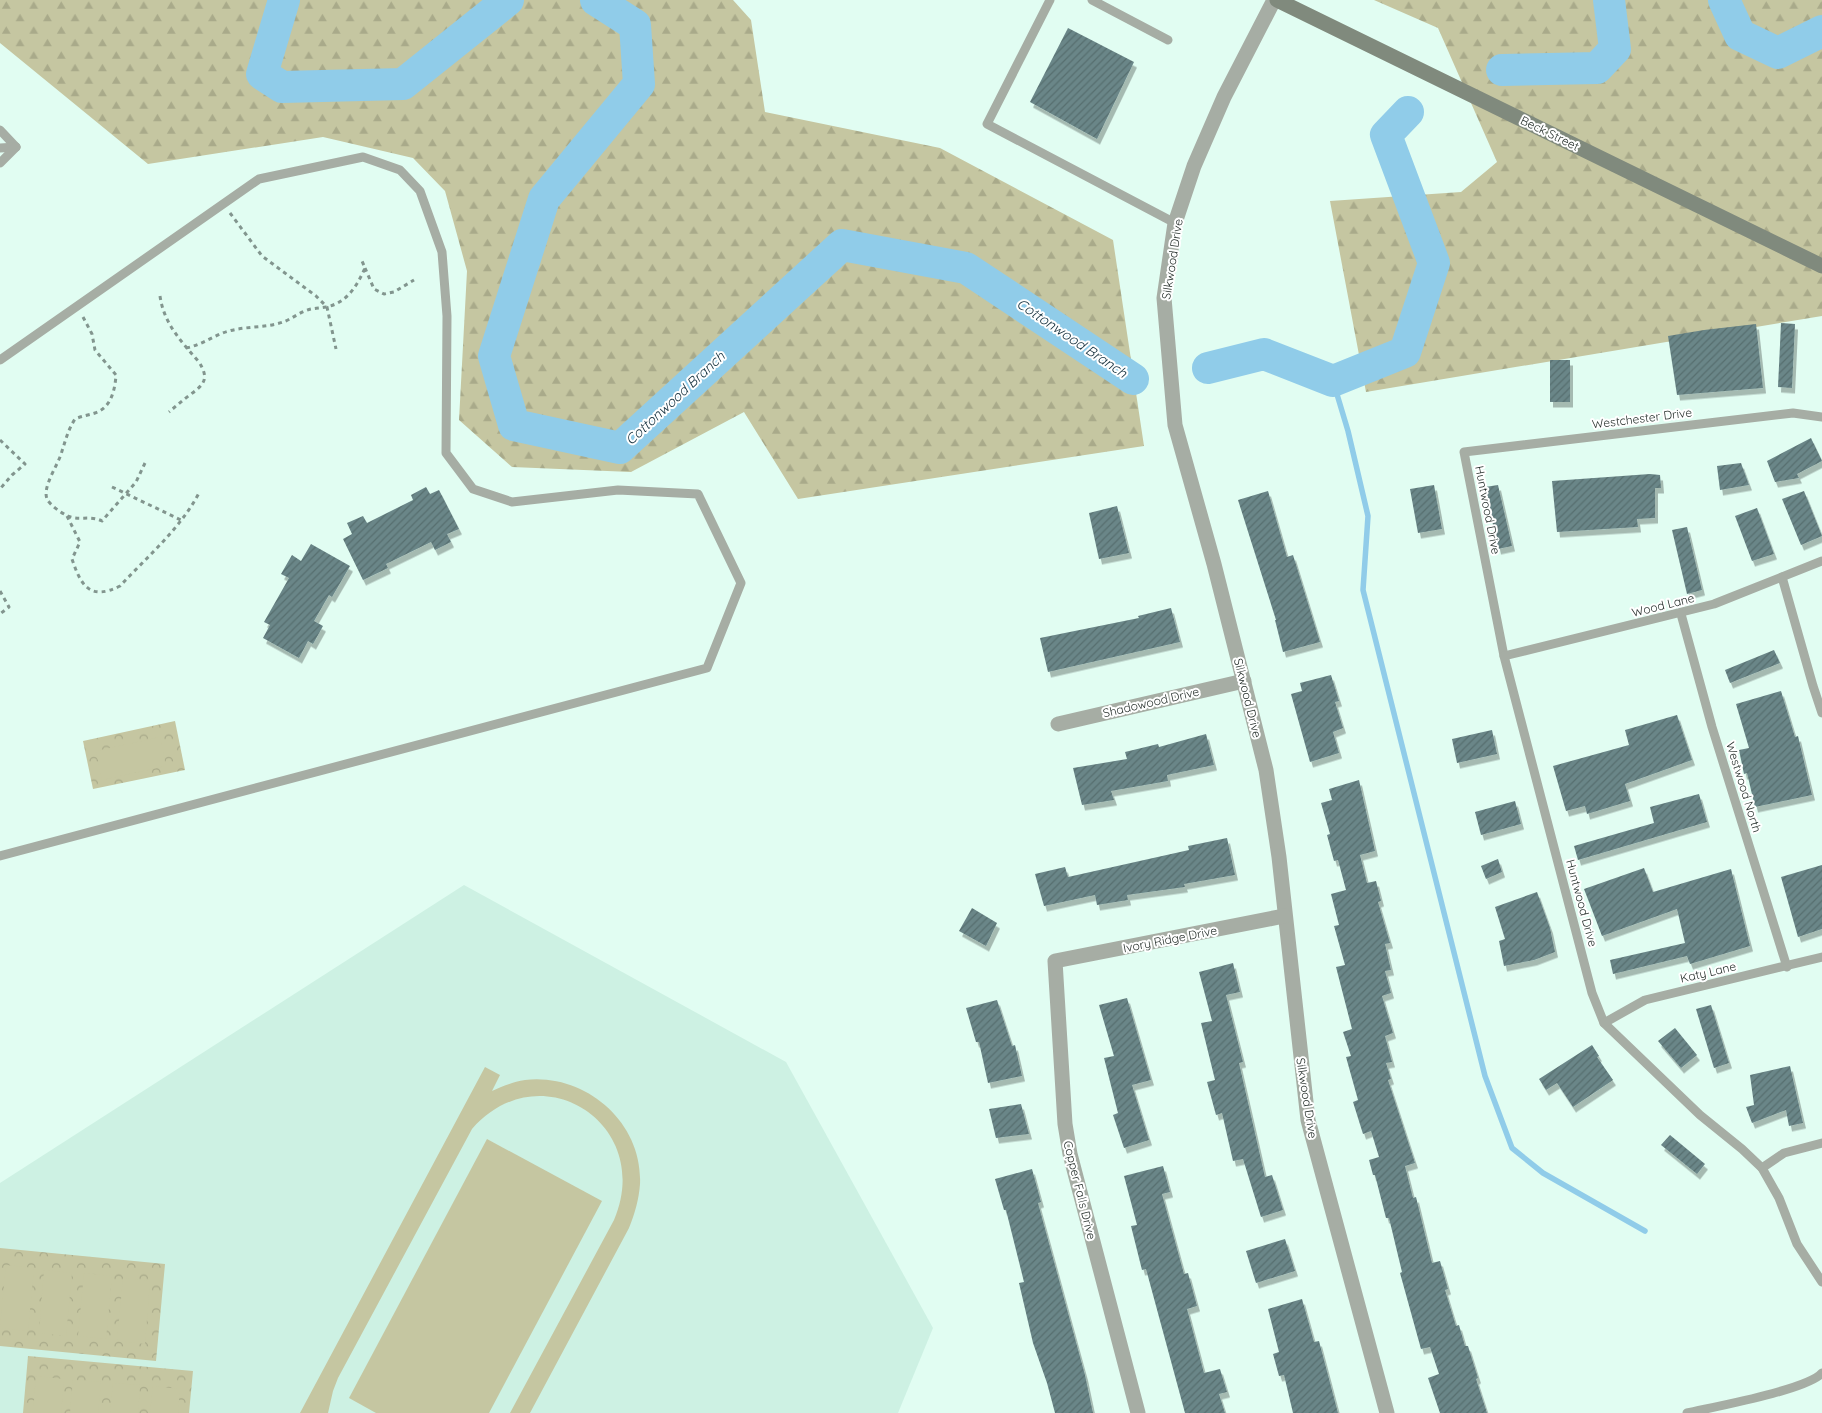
<svg xmlns="http://www.w3.org/2000/svg" width="1822" height="1413" font-family="Quicksand,sans-serif">
  <style>
    .built { fill: #cdf1e3 }
    .forest { fill: url(#forest-firs) }
    .park { fill: url(#park-crowns) }
    .pitch { fill: #c5c6a1 }
    .lines { fill: none; stroke-linecap: round; stroke-linejoin: round }
    .stream { stroke: #90cce9; stroke-width: 5.5 }
    .river { stroke: #90cce9; stroke-width: 32 }
    .building { fill: url(#building-hatch); filter: url(#shadow) }
    .path { stroke: #82958e; stroke-width: 3; stroke-dasharray: 4 4; stroke-linecap: butt }
    .lane { stroke: #a6ada4; stroke-width: 9 }
    .street { stroke: #a6ada4; stroke-width: 15 }
    .secondary { stroke: #808a7d; stroke-width: 15 }
    .labels { text-anchor: middle; dominant-baseline: central; stroke-width: 4; stroke-linejoin: round; paint-order: stroke }
    .street-label { font-size: 12px; fill: #1f2925; stroke: #fff }
    .water-label { font-size: 14px; font-style: italic; fill: #122e3b; stroke: #fff }
  </style>
  <defs>
    <pattern id="forest-firs" width="22" height="20" patternUnits="userSpaceOnUse" patternTransform="scale(1.25)"><rect width="22" height="20" fill="#c5c6a1"/><path d="M5 1l3.5 6h-7zM16 11l3.5 6h-7z" fill="#a9aa8a"/></pattern>
    <pattern id="park-crowns" width="20" height="18" patternUnits="userSpaceOnUse" patternTransform="scale(1.25)"><rect width="20" height="18" fill="#c5c6a1"/><path d="M2 6a3 3 0 1 1 6 0M12 15a3 3 0 1 1 6 0" fill="none" stroke="#a9aa8a"/></pattern>
    <pattern id="building-hatch" width="6" height="6" patternUnits="userSpaceOnUse" patternTransform="scale(1.25)"><rect width="6" height="6" fill="#6a8688"/><path d="M-1 1l2-2M0 6l6-6M5 7l2-2" fill="none" stroke="#576e6f"/></pattern>
    <filter id="shadow"><feDropShadow dx="3" dy="5.5" stdDeviation="0" flood-color="#0004"/></filter>
  </defs>
  <rect width="100%" height="100%" fill="#e1fdf2"/>
  <polygon class="built" points="464,885 786,1062 933,1328 898,1413 0,1413 0,1183"/>
  <g class="forest">
    <polygon points="0,0 733,0 751,20 765,112 940,148 1113,240 1144,446 798,499 744,412 631,472 512,467 459,420 467,271 445,191 413,158 323,137 148,164 0,43"/>
    <polygon points="1374,0 1822,0 1822,316 1366,392 1330,201 1461,192 1497,162 1438,28"/>
  </g>
  <g class="park">
    <polygon points="175,721 185,770 93,789 83,741"/>
    <polygon points="0,1248 165,1264 156,1361 0,1346"/>
    <polygon points="28,1356 193,1371 189,1413 23,1413"/>
  </g>
  <g class="pitch">
    <polygon points="160,737 166,766 102,780 96,751"/>
    <path d="M 485,1067 L 500,1075 L 492,1091 C 503,1086 513,1082 525,1080 C 585,1073 643,1122 640,1184 C 639,1199 635,1213 629,1228 L 530,1413 L 510,1413 L 614,1220 C 655,1124 540,1051 472,1129 L 338,1378 L 333,1391 L 328,1413 L 300,1413 Z"/>
    <polygon points="487,1139 602,1201 489,1413 376,1413 349,1398"/>
    <polygon points="6,1265 34,1268 28,1331 0,1328"/>
    <polygon points="44,1270 72,1273 66,1336 39,1333"/>
    <polygon points="84,1273 112,1276 106,1339 78,1336"/>
    <polygon points="123,1278 150,1281 145,1344 117,1341"/>
    <polygon points="36,1376 64,1379 61,1413 33,1413"/>
    <polygon points="73,1380 101,1382 98,1413 70,1413"/>
    <polygon points="113,1383 140,1385 138,1413 110,1413"/>
    <polygon points="153,1386 180,1389 178,1413 150,1413"/>
  </g>
  <g class="lines">
    <polyline class="stream" points="1333,381 1348,431 1368,516 1363,590 1485,1076 1512,1148 1543,1173 1645,1231"/>
    <g class="river">
      <polyline points="284,0 262,74 282,87 403,84 508,0"/>
      <polyline points="596,0 635,25 639,84 544,199 494,356 514,425 620,448 842,245 966,268 1133,379"/>
      <polyline points="1724,0 1740,35 1778,53 1822,31"/>
      <polyline points="1502,70 1597,68 1615,49 1609,0"/>
      <polyline points="1208,368 1264,354 1333,381 1405,352 1434,263 1386,135 1408,112"/>
    </g>
  </g>
  <g class="building">
    <polygon points="1068,28 1134,62 1097,139 1030,102"/>
    <polygon points="1781,323 1795,324 1792,388 1778,387"/>
    <polygon points="1756,324 1763,388 1677,395 1668,336 1704,330"/>
    <rect x="1550" y="360" width="20" height="42"/>
    <polygon points="1811,438 1822,461 1797,474 1799,478 1775,482 1767,461"/>
    <polygon points="1741,463 1749,485 1720,490 1717,466"/>
    <polygon points="1650,474 1660,475 1661,488 1655,488 1655,518 1637,519 1638,527 1557,532 1552,481"/>
    <polygon points="1434,485 1442,529 1418,533 1410,489"/>
    <polygon points="1498,485 1512,546 1498,549 1485,487"/>
    <polygon points="426,487 430,494 439,490 459,529 447,534 451,542 435,550 431,542 386,564 388,568 363,580 343,539 352,534 347,523 363,516 367,523 413,500 411,495"/>
    <polygon points="1268,491 1287,557 1293,555 1320,642 1283,652 1275,620 1276,620 1238,500"/>
    <polygon points="1804,491 1822,536 1801,545 1782,499"/>
    <polygon points="1117,506 1129,553 1099,559 1089,513"/>
    <polygon points="1757,508 1774,554 1752,561 1735,516"/>
    <polygon points="1687,527 1702,590 1687,594 1672,530"/>
    <polygon points="311,544 350,566 332,597 329,595 314,621 323,626 313,644 308,641 299,658 263,638 270,625 264,622 289,578 281,574 292,555 301,561"/>
    <polygon points="1171,608 1180,642 1048,672 1040,638 1139,618 1138,616"/>
    <polygon points="1774,650 1780,663 1730,683 1725,670"/>
    <polygon points="1331,675 1339,701 1335,702 1343,728 1333,732 1339,753 1310,762 1291,694 1302,691 1300,683"/>
    <polygon points="1781,691 1795,737 1798,736 1812,795 1755,807 1747,773 1744,774 1739,750 1749,748 1736,704"/>
    <polygon points="1677,715 1692,760 1625,784 1630,801 1587,814 1585,806 1566,811 1553,766 1629,745 1625,730"/>
    <polygon points="1492,730 1497,754 1457,763 1452,739"/>
    <polygon points="1206,734 1214,765 1167,775 1168,781 1111,791 1114,800 1082,805 1073,768 1127,759 1125,752 1158,744 1159,747"/>
    <polygon points="1359,780 1375,851 1360,855 1367,883 1376,881 1381,901 1378,902 1390,943 1385,944 1391,970 1385,971 1391,993 1382,996 1393,1033 1385,1036 1392,1062 1386,1063 1391,1079 1388,1080 1415,1163 1405,1166 1413,1198 1416,1197 1432,1263 1440,1261 1448,1289 1445,1290 1456,1326 1459,1325 1465,1346 1468,1346 1478,1378 1476,1379 1487,1413 1440,1413 1428,1378 1439,1374 1430,1347 1421,1349 1400,1273 1402,1272 1389,1218 1386,1218 1375,1175 1373,1175 1369,1160 1379,1157 1371,1131 1363,1134 1353,1102 1358,1100 1346,1057 1351,1056 1343,1032 1352,1029 1336,967 1345,965 1334,926 1339,925 1331,894 1346,890 1338,860 1334,861 1327,835 1330,834 1321,803 1332,800 1329,789"/>
    <polygon points="1699,794 1707,822 1578,860 1574,846 1654,823 1650,807"/>
    <polygon points="1515,801 1521,824 1481,835 1475,812"/>
    <polygon points="1227,838 1235,875 1184,884 1185,887 1127,895 1128,900 1097,905 1095,895 1044,906 1035,874 1065,867 1068,877 1189,850 1188,846"/>
    <polygon points="1498,859 1502,872 1486,879 1481,866"/>
    <polygon points="1822,865 1822,929 1798,937 1781,877"/>
    <polygon points="1644,868 1653,892 1731,869 1750,946 1690,964 1687,956 1613,974 1610,960 1685,943 1677,909 1602,936 1584,889"/>
    <polygon points="1537,892 1550,928 1555,952 1534,960 1504,966 1499,941 1505,939 1495,907"/>
    <polygon points="972,908 997,923 986,946 959,931"/>
    <polygon points="1233,963 1240,992 1226,995 1243,1062 1239,1063 1265,1177 1272,1175 1283,1210 1261,1217 1243,1159 1233,1161 1222,1113 1216,1115 1207,1082 1215,1080 1201,1023 1212,1021 1199,972"/>
    <polygon points="1127,998 1151,1080 1132,1085 1149,1140 1124,1148 1113,1115 1118,1113 1104,1058 1114,1056 1099,1005"/>
    <polygon points="997,1000 1012,1046 1015,1045 1022,1076 988,1083 979,1042 976,1042 966,1008"/>
    <polygon points="1711,1005 1729,1063 1714,1068 1696,1009"/>
    <polygon points="1675,1028 1697,1055 1681,1068 1658,1041"/>
    <polygon points="1592,1045 1599,1056 1597,1057 1613,1080 1573,1107 1557,1083 1546,1090 1539,1079"/>
    <polygon points="1790,1066 1803,1123 1789,1126 1786,1110 1752,1123 1746,1107 1754,1105 1750,1075"/>
    <polygon points="1021,1104 1029,1134 996,1138 989,1109"/>
    <polygon points="1670,1135 1705,1164 1697,1174 1661,1145"/>
    <polygon points="1163,1166 1170,1192 1162,1194 1184,1274 1188,1273 1197,1306 1187,1309 1204,1373 1220,1369 1227,1392 1219,1394 1225,1413 1185,1413 1146,1269 1142,1270 1131,1226 1137,1225 1124,1176"/>
    <polygon points="1032,1169 1041,1202 1038,1203 1085,1375 1093,1413 1055,1413 1047,1383 1033,1343 1019,1283 1024,1282 1006,1210 1004,1210 995,1179"/>
    <polygon points="1285,1239 1295,1271 1256,1283 1246,1251"/>
    <polygon points="1302,1299 1314,1342 1319,1341 1338,1413 1293,1413 1284,1375 1279,1376 1273,1354 1279,1352 1268,1309"/>
  </g>
  <g class="lines">
    <g class="path">
      <polyline points="230,213 262,256 316,296 327,307 336,349"/>
      <polyline points="365,268 374,289 384,294 394,292 414,280"/>
      <path d="M 160,296 C 164,324 181,341 199,362 C 209,378 205,384 191,394 C 183,400 176,406 169,412"/>
      <path d="M 83,317 L 92,334 L 95,350 L 116,375 C 115,390 111,408 95,413 C 89,415 82,416 75,419 C 68,430 66,439 62,451 C 59,464 42,486 47,499 C 50,505 61,513 68,516 C 79,521 90,515 102,521 L 136,482 L 145,463"/>
      <path d="M 186,348 C 202,345 214,335 229,331 C 247,326 266,328 283,322 C 292,319 301,311 311,309 C 316,308 321,308 326,307 C 347,303 357,286 365,268 L 362,261"/>
      <polyline points="0,440 25,464 12,475 0,489"/>
      <polyline points="112,487 181,520"/>
      <path d="M 67,516 L 80,542 L 72,559 C 81,586 90,601 120,586 C 147,557 180,529 199,493"/>
      <polyline points="0,591 9,607 0,614"/>
    </g>
    <g class="lane">
      <polyline points="1050,0 987,124 1175,223"/>
      <polyline points="1092,0 1168,40"/>
      <polyline points="0,130 16,147"/>
      <polyline points="0,148 16,147"/>
      <polyline points="0,163 16,147"/>
      <polyline points="0,360 259,179 363,157 400,170 420,191 442,252 447,316 446,453 473,489 512,502 618,490 698,494 741,583 707,668 0,856"/>
      <polyline points="1822,417 1793,413 1464,452 1504,656 1592,993 1604,1023 1700,1115 1742,1149 1762,1168 1779,1198 1797,1244 1822,1282"/>
      <polyline points="1782,577 1813,686 1822,713"/>
      <polyline points="1681,614 1712,727 1787,967"/>
      <polyline points="1504,656 1714,604 1822,561"/>
      <polyline points="1604,1023 1645,1000 1822,957"/>
      <polyline points="1762,1168 1784,1153 1822,1143"/>
      <path d="M 1687,1413 C 1713,1407 1807,1390 1822,1373"/>
    </g>
    <g class="street">
      <polyline points="1274,0 1224,97 1194,166 1175,223 1164,298 1175,425 1214,564 1266,770 1279,857 1308,1120 1387,1413"/>
      <polyline points="1058,724 1244,681"/>
      <polyline points="1138,1413 1070,1154 1065,1124 1055,961 1284,916"/>
    </g>
    <polyline class="secondary" points="1277,0 1822,266"/>
  </g>
  <g class="labels">
    <g class="street-label">
      <text transform="translate(1550 133) rotate(26)">Beck Street</text>
      <text transform="translate(1172 259) rotate(-81)">Silkwood Drive</text>
      <text transform="translate(1642 418) rotate(-7)">Westchester Drive</text>
      <text transform="translate(1488 510) rotate(79)">Huntwood Drive</text>
      <text transform="translate(1663 605) rotate(-14)">Wood Lane</text>
      <text transform="translate(1248 698) rotate(76)">Silkwood Drive</text>
      <text transform="translate(1151 702) rotate(-13)">Shadowood Drive</text>
      <text transform="translate(1744 787) rotate(73)">Westwood North</text>
      <text transform="translate(1582 903) rotate(75)">Huntwood Drive</text>
      <text transform="translate(1170 939) rotate(-11)">Ivory Ridge Drive</text>
      <text transform="translate(1708 972) rotate(-13)">Katy Lane</text>
      <text transform="translate(1307 1098) rotate(81)">Silkwood Drive</text>
      <text transform="translate(1080 1190) rotate(76)">Copper Falls Drive</text>
    </g>
    <g class="water-label">
      <text transform="translate(1072 338) rotate(34)">Cottonwood Branch</text>
      <text transform="translate(675 398) rotate(-43)">Cottonwood Branch</text>
    </g>
  </g>
</svg>
